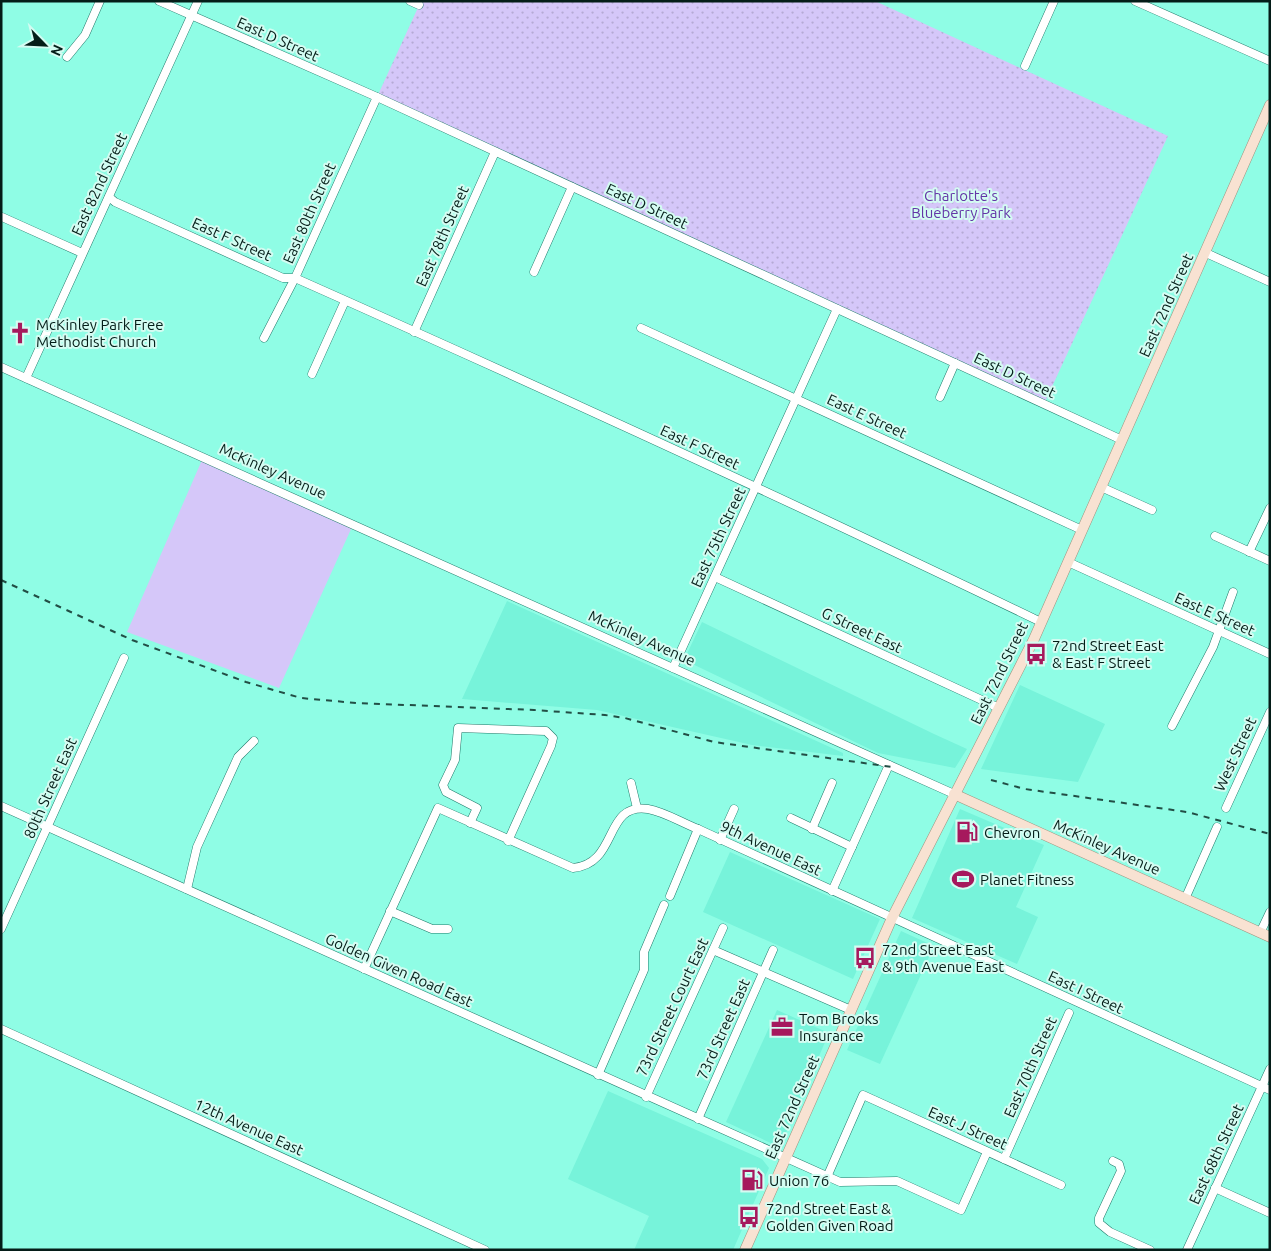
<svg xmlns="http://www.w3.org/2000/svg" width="1271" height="1251" font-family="Ubuntu,sans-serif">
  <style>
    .built { fill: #77f3da }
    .grass { fill: #d5c7f9 }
    .park { fill: url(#park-dots) }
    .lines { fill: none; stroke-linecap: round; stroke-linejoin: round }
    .minor-casing { stroke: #207a6a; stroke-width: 9 }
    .major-casing { stroke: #a0917d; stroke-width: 11 }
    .minor { stroke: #fff; stroke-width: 8 }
    .major { stroke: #f8e2d2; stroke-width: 10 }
    .rail { stroke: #224e45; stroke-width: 2; stroke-dasharray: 6 6; stroke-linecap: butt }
    .labels { text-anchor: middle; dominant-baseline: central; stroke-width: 4; stroke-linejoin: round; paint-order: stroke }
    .street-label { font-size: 15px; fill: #041d18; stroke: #d4fcf2 }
    .park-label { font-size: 15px; fill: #6435a7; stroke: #d4fcf2 }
    .poi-label { font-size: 15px; fill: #041d18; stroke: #d4fcf2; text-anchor: start }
  </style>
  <defs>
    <pattern id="park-dots" width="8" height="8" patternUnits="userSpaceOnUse" patternTransform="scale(1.25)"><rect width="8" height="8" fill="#d5c7f9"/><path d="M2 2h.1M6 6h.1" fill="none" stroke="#b5aad5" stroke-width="1.8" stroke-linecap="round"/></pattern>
  </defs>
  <rect width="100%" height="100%" fill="#8ffde5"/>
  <g class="built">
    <polygon points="507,601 843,753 843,756 752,745 597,710 462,699"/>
    <polygon points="702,622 934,734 967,749 955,768 878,753 684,660"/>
    <polygon points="1020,685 1105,724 1078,782 981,769"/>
    <polygon points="960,809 1044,845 1016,907 1038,917 1017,964 912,918"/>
    <polygon points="730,852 880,919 853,979 703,912"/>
    <polygon points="901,931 934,946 880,1064 847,1050"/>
    <polygon points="777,1010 829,1033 785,1135 781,1142 775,1145 726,1122"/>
    <polygon points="608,1091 762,1159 769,1168 733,1250 634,1250 649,1216 568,1179"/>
  </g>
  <polygon class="grass" points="202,460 352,527 279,688 127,632"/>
  <polygon class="park" points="421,1 875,1 1168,136 1044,404 377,97"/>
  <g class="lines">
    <g class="minor-casing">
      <g id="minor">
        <polyline points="159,1 377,97 1122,440"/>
        <polyline points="410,1 419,5"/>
        <polyline points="1135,1 1270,61"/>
        <polyline points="67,57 85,35 100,1"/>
        <polyline points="1025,66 1054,1"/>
        <path d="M 109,197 L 115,202 L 283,278 L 295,278 C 545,389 794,503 1041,622"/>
        <polyline points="2,217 82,253"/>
        <polyline points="1206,253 1270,282"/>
        <polyline points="534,272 572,187"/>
        <polyline points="641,328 1082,530"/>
        <polyline points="414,332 495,152"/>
        <polyline points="264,338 295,278 377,97"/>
        <polyline points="1,367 954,794"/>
        <polyline points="312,374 345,301"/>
        <polyline points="26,378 198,1"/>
        <polyline points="940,397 955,363"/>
        <polyline points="1101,487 1152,510"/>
        <polyline points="1215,536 1270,561"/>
        <polyline points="1249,552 1270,508"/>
        <polyline points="1068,562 1270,654"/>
        <polyline points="715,577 999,708"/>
        <polyline points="673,668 837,309"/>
        <polyline points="1172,726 1213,647 1233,592"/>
        <polyline points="631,783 637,808"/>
        <polyline points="1,806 840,1182 897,1181 961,1210 987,1152"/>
        <polyline points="1226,808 1270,712"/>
        <polyline points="791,818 852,847"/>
        <polyline points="470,823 477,808 446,792 443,785 455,760 458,728 546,731 553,738 551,746 508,841"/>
        <polyline points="812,829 832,783"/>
        <polyline points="720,840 734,809"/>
        <polyline points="187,889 197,847 238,757 254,741"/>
        <polyline points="832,891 889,765"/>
        <polyline points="670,896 698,829"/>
        <polyline points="1185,899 1217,827"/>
        <polyline points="390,911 432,929 448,929"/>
        <polyline points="1,929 124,658"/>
        <polyline points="1260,933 1270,912"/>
        <polyline points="713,950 851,1010"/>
        <path d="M 364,969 L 438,808 L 573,868 C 619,864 603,802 648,809 C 665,812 682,823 698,829 L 1270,1090"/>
        <polyline points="1,1029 485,1250"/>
        <polyline points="598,1075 644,970 644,952 664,905"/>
        <polyline points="646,1097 723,928"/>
        <polyline points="698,1119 773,950"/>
        <polyline points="1004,1159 1069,1013"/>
        <polyline points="1113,1161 1119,1164 1121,1171 1099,1218 1099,1223 1110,1232 1150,1250"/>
        <polyline points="827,1177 863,1095 1061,1185"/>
        <polyline points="1215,1188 1270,1213"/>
        <polyline points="1187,1250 1270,1069"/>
      </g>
    </g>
    <g class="major-casing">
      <g id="major">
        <polyline points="954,794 1270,937"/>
        <polyline points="745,1250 892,918 1034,639 1270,105"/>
      </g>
    </g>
    <use href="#minor" class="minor"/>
    <use href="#major" class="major"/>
    <g class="rail">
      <polyline points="1,580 132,640 246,682 301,698 356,703 534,710 605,715 625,718 714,742 892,767"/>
      <polyline points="991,780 1025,789 1187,812 1270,834"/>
    </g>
  </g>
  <defs>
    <g id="church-bare" transform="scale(1.725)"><path d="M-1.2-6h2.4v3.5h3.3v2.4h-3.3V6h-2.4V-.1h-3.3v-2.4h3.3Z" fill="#a6195d" stroke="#d4fcf2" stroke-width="2.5" paint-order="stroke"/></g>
    <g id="bus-bare" transform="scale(1.725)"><path d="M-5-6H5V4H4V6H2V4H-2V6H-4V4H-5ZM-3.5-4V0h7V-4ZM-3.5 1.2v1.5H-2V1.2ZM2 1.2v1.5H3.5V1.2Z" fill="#a6195d" stroke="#d4fcf2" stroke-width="2.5" paint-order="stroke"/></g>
    <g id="fuel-bare" transform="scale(1.725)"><path d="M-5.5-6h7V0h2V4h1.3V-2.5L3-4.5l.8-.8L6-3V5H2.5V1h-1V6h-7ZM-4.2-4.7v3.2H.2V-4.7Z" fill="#a6195d" stroke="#d4fcf2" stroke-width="2.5" paint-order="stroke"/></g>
    <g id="stadium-bare" transform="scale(1.725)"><path d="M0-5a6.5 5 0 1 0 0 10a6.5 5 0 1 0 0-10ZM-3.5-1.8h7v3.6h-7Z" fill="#a6195d" stroke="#d4fcf2" stroke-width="2.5" paint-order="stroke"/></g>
    <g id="office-bare" transform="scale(1.725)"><path d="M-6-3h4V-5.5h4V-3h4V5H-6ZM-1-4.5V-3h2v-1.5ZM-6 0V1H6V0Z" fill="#a6195d" stroke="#d4fcf2" stroke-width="2.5" paint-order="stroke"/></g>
  </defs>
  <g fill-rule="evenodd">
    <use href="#church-bare" x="20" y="333"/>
    <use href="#bus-bare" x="1036" y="654"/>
    <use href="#fuel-bare" x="967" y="832"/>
    <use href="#stadium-bare" x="963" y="879"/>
    <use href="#bus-bare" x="865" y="958"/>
    <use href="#office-bare" x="782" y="1027"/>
    <use href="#fuel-bare" x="752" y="1180"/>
    <use href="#bus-bare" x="749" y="1217"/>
  </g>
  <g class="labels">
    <g class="street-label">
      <text transform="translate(278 39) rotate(24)">East D Street</text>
      <text transform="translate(99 184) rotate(-65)">East 82nd Street</text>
      <text transform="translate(647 206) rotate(25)">East D Street</text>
      <text transform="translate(309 213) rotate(-66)">East 80th Street</text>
      <text transform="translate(442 236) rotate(-66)">East 78th Street</text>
      <text transform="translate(232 239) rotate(24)">East F Street</text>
      <text transform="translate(1166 305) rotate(-66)">East 72nd Street</text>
      <text transform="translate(1015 375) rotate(25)">East D Street</text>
      <text transform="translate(867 416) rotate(25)">East E Street</text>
      <text transform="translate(700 447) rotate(25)">East F Street</text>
      <text transform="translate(273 471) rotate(24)">McKinley Avenue</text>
      <text transform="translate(718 537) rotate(-65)">East 75th Street</text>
      <text transform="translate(1215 614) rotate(24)">East E Street</text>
      <text transform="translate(862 630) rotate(25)">G Street East</text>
      <text transform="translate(642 638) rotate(24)">McKinley Avenue</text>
      <text transform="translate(999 673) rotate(-64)">East 72nd Street</text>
      <text transform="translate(1235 754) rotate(-65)">West Street</text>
      <text transform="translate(50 788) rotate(-66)">80th Street East</text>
      <text transform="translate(1107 847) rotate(24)">McKinley Avenue</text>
      <text transform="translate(771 848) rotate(25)">9th Avenue East</text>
      <text transform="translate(399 970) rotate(24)">Golden Given Road East</text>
      <text transform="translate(1086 992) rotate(25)">East I Street</text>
      <text transform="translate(672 1007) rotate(-65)">73rd Street Court East</text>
      <text transform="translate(723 1029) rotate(-66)">73rd Street East</text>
      <text transform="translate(1030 1067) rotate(-66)">East 70th Street</text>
      <text transform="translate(792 1107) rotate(-66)">East 72nd Street</text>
      <text transform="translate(249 1127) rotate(24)">12th Avenue East</text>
      <text transform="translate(968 1128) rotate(24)">East J Street</text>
      <text transform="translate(1216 1154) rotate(-65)">East 68th Street</text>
    </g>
    <g class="park-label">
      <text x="961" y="195">Charlotte's<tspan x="961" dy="17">Blueberry Park</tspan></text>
    </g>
    <g class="poi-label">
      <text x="36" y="324">McKinley Park Free<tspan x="36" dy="17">Methodist Church</tspan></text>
      <text x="1052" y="645">72nd Street East<tspan x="1052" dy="17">&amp; East F Street</tspan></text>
      <text x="984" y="832">Chevron</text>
      <text x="980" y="879">Planet Fitness</text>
      <text x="882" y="949">72nd Street East<tspan x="882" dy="17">&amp; 9th Avenue East</tspan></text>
      <text x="799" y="1018">Tom Brooks<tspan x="799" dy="17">Insurance</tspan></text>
      <text x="769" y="1180">Union 76</text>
      <text x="766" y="1208">72nd Street East &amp;<tspan x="766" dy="17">Golden Given Road</tspan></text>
    </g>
  </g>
  <rect width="1271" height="1251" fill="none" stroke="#041d18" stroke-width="5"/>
  <g transform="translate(45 45) rotate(114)" stroke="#d4fcf2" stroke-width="4" paint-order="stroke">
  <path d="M0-4L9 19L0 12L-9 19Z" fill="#041d18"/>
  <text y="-8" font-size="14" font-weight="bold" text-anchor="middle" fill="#041d18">N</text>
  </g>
</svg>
